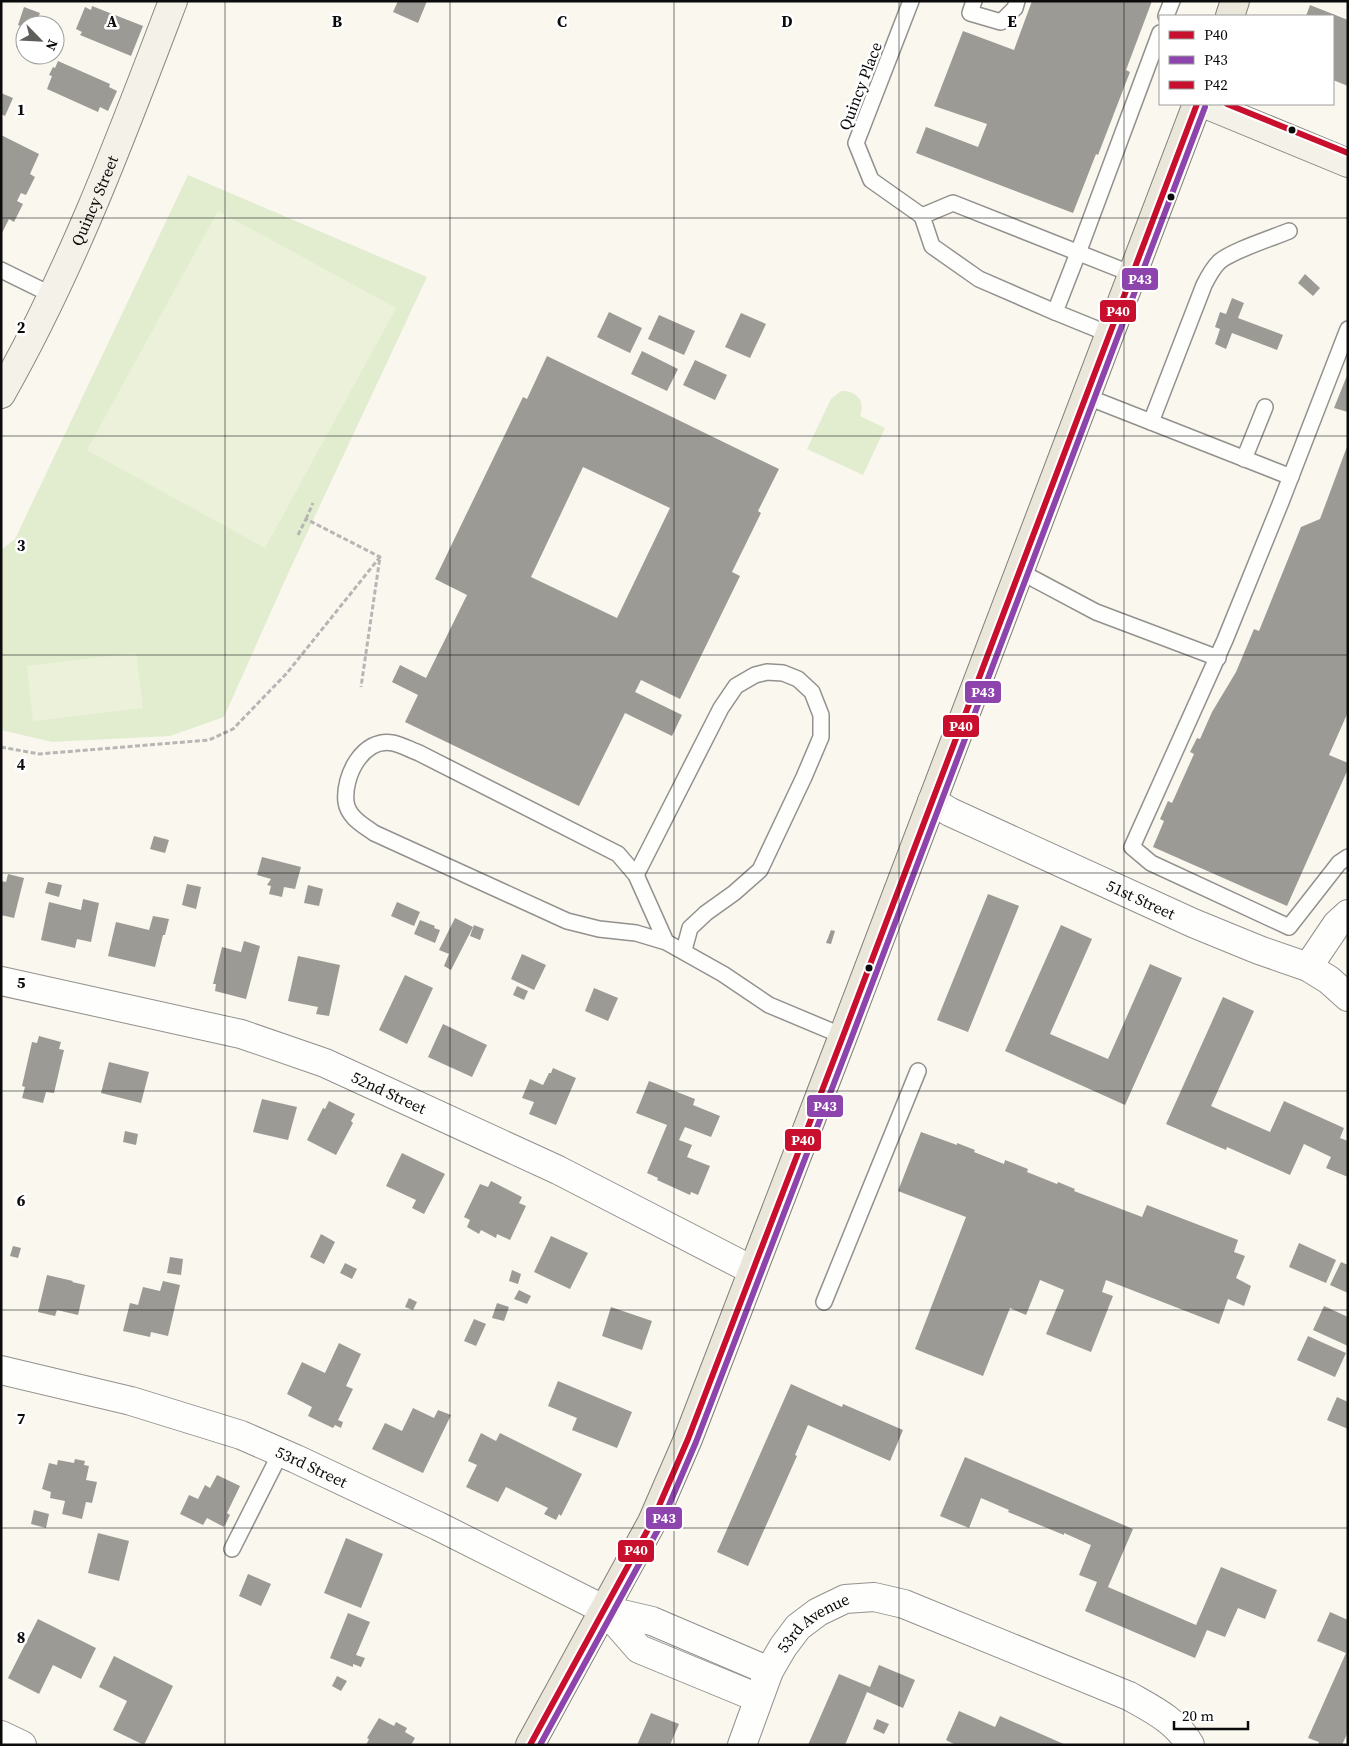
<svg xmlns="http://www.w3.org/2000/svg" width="1349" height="1746" font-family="'Source Serif 4',serif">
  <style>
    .green { fill: #e2edd0 }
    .pitch { fill: #ecf2da }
    .building { fill: #9c9a95; fill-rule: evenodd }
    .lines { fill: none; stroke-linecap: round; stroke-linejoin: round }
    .lane-casing { stroke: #93918e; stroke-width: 18 }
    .street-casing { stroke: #93918e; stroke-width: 30 }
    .secondary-casing { stroke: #898884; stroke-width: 30 }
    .primary-casing { stroke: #807f7b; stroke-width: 30 }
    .path { stroke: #b7b6b5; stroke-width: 3; stroke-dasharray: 5 2.5; stroke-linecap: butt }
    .lane { stroke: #fefefd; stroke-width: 15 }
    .street { stroke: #fefefd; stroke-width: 28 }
    .secondary { stroke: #f4f2e8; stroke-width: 28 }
    .primary { stroke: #eae6d9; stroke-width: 28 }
    .bus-1-casing { stroke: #fff; stroke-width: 10 }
    .bus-2-casing { stroke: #fff; stroke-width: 10 }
    .bus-3-casing { stroke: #fff; stroke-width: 10 }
    .bus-1 { stroke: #c8102e; stroke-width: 6 }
    .bus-2 { stroke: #8e44ad; stroke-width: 6 }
    .bus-3 { stroke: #c8102e; stroke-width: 6 }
    .grid { fill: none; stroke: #0b0b0b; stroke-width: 1; stroke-opacity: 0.55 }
    .bus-dot { fill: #0b0b0b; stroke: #fff; stroke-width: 2 }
    .labels { text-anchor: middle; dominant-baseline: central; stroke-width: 5; stroke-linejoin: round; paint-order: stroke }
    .street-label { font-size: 16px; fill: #0b0b0b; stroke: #fff }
    .grid-label { font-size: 16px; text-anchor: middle; font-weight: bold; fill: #0b0b0b; stroke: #fff; stroke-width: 5; stroke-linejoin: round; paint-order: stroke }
    .line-badge { stroke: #fff; stroke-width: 2 }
    .badge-label { font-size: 14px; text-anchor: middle; font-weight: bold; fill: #fff }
  </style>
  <rect width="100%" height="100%" fill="#faf7ef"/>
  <g class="green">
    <polygon points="188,175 427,277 286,578 224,717 170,736 52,742 1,730 1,550 15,539"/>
    <path d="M 841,391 C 856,390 866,401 860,416 L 885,428 L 863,475 L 807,449 L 831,399 Z"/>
  </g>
  <g class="pitch">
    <polygon points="218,211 396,308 265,548 87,450"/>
    <polygon points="136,653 143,708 33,721 27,666"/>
  </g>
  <g class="building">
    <polygon points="398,1 427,1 418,23 393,12"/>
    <polygon points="1032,1 1152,1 1126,70 1130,72 1098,155 1096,154 1073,213 916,153 926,127 978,147 987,124 934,106 963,31 1014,50"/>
    <polygon points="1310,5 1348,20 1348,86 1333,80 1333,16 1306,16"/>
    <polygon points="92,6 143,26 131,56 80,35 82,32 76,29 85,7 91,10"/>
    <polygon points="24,7 40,13 35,25 25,25 25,28 18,25"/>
    <polygon points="21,34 25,36 25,50 16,47"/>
    <polygon points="58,61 110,84 109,87 117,91 108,111 100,107 98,112 47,89 52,76 49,75 53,67 55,68"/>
    <polygon points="1,93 13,98 5,116 1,114"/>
    <polygon points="1,135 39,154 30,174 35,177 26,195 21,193 17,201 23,204 14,222 9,219 1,235"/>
    <polygon points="1305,274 1320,288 1313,296 1298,283"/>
    <polygon points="1232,298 1244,303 1238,318 1283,335 1277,350 1232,333 1226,349 1215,344 1220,329 1215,327 1220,312 1226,314"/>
    <polygon points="609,312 642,328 630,353 597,337"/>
    <polygon points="741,313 766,324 750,358 725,347"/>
    <polygon points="659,315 695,331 684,355 648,339"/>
    <polygon points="642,351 678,369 667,391 631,374"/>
    <path d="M 547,356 L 779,469 L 758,511 L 761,513 L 732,572 L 740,576 L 680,699 L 641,680 L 635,692 L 682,715 L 672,736 L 625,713 L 579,806 L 405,722 L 418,695 L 392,682 L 400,665 L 426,678 L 467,595 L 435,579 L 523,397 L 527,399 ZM 583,467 L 670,508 L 617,618 L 531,577 Z"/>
    <polygon points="695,360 727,375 715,400 683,385"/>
    <polygon points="1348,373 1348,412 1334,408"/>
    <polygon points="1348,444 1348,712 1329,755 1348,763 1348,769 1287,906 1153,847 1164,821 1160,819 1168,801 1172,803 1194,754 1190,752 1197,738 1200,739 1212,712 1236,672 1254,629 1259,631 1301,527 1320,519"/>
    <polygon points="154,836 169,840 165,853 150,849"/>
    <polygon points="262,857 301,867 295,889 284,887 282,897 269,894 271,886 267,885 271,879 257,875"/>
    <polygon points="8,874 24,878 14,918 1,915 1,881 6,882"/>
    <polygon points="48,882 62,885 59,897 45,893"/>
    <polygon points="187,884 201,887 196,909 182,905"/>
    <polygon points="308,885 323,889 319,906 304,903"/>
    <polygon points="988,894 1019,906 968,1032 937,1020"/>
    <polygon points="83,899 99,903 91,942 77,939 75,948 41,940 49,902 81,910"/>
    <polygon points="397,902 420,912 414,926 391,916"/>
    <polygon points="153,916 169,919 165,935 163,935 155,967 108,956 116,922 149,930"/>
    <polygon points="455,918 473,927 451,970 444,966 449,954 439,950"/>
    <polygon points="420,920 435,926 434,928 440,930 435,943 414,934"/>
    <polygon points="474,925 484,929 480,940 470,936"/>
    <polygon points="1061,925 1092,939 1050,1034 1108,1059 1150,964 1182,978 1125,1105 1005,1051"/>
    <polygon points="831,930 835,931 831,944 826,943"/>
    <polygon points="244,941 260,946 246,999 215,991 216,984 213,984 222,947 241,952"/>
    <polygon points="522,954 546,965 534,990 511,979"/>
    <polygon points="298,956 340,965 329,1016 316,1014 318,1007 288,1001"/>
    <polygon points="405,975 433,988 407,1044 379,1030"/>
    <polygon points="517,986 528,991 524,1000 513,995"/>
    <polygon points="594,988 618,998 608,1021 585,1011"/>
    <polygon points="1223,997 1254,1011 1211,1106 1270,1132 1284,1101 1344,1128 1340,1138 1348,1141 1348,1177 1326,1168 1331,1157 1304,1144 1290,1175 1227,1147 1226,1150 1166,1124"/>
    <polygon points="443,1024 487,1045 472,1077 428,1057"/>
    <polygon points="39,1036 61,1042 59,1049 64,1050 54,1093 46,1092 43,1103 22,1098 25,1087 22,1086 32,1042 37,1043"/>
    <polygon points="109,1062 149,1072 141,1103 101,1093"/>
    <polygon points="553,1068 576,1078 556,1125 529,1114 534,1102 522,1098 530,1079 543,1085 549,1073 551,1073"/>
    <polygon points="649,1081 695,1099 693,1105 720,1116 711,1137 685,1127 679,1140 692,1145 687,1157 710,1166 698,1195 691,1192 690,1195 657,1180 658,1178 647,1173 667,1125 636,1113"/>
    <polygon points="262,1099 297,1107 288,1140 253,1132"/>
    <polygon points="329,1101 355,1114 351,1121 353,1123 336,1155 307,1140 323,1108 325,1109"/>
    <polygon points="125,1131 138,1134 136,1145 123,1142"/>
    <polygon points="921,1132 957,1145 957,1143 975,1150 974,1152 1004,1164 1005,1160 1028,1169 1027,1172 1057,1184 1058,1182 1075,1189 1074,1191 1142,1217 1147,1205 1238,1240 1234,1252 1245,1256 1236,1278 1251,1286 1244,1306 1228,1299 1219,1324 1106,1280 1102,1292 1113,1296 1091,1352 1046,1334 1064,1290 1040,1280 1026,1315 1010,1308 983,1376 915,1349 966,1217 898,1191"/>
    <polygon points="402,1153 445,1174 424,1214 412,1208 416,1200 386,1186"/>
    <polygon points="491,1181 522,1197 519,1203 526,1206 510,1240 497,1234 496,1238 481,1230 479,1234 467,1227 470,1220 464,1217 480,1184 488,1187"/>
    <polygon points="321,1234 335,1242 324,1264 310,1257"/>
    <polygon points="551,1236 588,1253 570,1289 534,1272"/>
    <polygon points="1299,1243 1336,1260 1326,1283 1289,1267"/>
    <polygon points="13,1246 21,1248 18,1258 10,1256"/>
    <polygon points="170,1257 183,1259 181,1275 167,1273"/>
    <polygon points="1341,1262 1348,1265 1348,1293 1330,1285"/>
    <polygon points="345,1263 357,1269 352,1279 340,1273"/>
    <polygon points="512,1270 521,1274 518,1284 509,1281"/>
    <polygon points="47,1275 73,1281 72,1282 85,1285 78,1315 57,1310 55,1316 38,1312"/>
    <polygon points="163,1281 180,1285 168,1336 151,1332 150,1337 123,1331 130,1303 138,1305 143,1287 160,1291"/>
    <polygon points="519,1290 531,1296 527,1304 514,1299"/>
    <polygon points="409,1298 417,1302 413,1310 405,1307"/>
    <polygon points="497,1303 509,1307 504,1321 492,1318"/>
    <polygon points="1324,1306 1348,1317 1348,1346 1313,1330"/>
    <polygon points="611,1307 652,1321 642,1350 602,1336"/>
    <polygon points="474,1319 486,1324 476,1346 464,1341"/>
    <polygon points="1308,1336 1346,1353 1335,1377 1297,1360"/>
    <polygon points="339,1343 361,1354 346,1386 353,1389 338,1420 343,1422 341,1428 335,1425 333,1428 308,1416 312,1407 287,1394 302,1362 325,1373"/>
    <polygon points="558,1381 632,1412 617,1448 572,1430 577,1418 548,1406"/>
    <polygon points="791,1384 842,1407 843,1404 903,1430 890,1461 808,1425 795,1455 797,1456 748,1566 717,1552"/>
    <polygon points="1337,1397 1348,1402 1348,1429 1327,1420"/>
    <polygon points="413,1408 434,1418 438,1410 451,1415 423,1473 372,1449 385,1423 402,1431"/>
    <polygon points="481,1433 496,1441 500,1433 582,1474 561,1516 559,1514 556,1520 544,1514 548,1508 506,1487 498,1502 466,1487 477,1465 468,1461"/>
    <polygon points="965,1457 1133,1529 1108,1587 1196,1625 1221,1567 1277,1590 1265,1619 1238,1608 1225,1637 1207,1630 1195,1658 1085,1611 1097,1582 1079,1575 1091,1545 1064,1533 1064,1535 1008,1512 1009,1510 981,1498 969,1528 940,1516"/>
    <polygon points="75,1459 85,1461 84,1465 89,1466 86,1480 97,1482 92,1503 86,1502 82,1519 62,1514 65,1501 50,1498 51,1492 42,1489 49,1463 57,1465 58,1460 74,1463"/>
    <polygon points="217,1475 240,1486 227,1513 230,1515 224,1527 207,1518 203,1525 180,1514 189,1495 198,1499 205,1485 210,1488"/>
    <polygon points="34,1510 49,1514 46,1528 31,1524"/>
    <polygon points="98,1533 129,1541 119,1581 88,1573"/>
    <polygon points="346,1538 383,1554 361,1608 324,1593"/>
    <polygon points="248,1574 271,1584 261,1606 239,1596"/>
    <polygon points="1330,1612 1348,1620 1348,1732 1342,1745 1318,1745 1319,1742 1308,1738 1346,1653 1317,1641"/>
    <polygon points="348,1613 370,1622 356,1655 365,1658 361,1667 353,1664 353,1667 330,1658"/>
    <polygon points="38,1619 96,1648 81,1679 53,1665 39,1694 8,1678"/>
    <polygon points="114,1656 173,1686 144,1745 113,1730 127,1701 99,1687"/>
    <polygon points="879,1665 915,1680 903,1708 867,1692 845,1745 808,1745 839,1674 870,1687"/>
    <polygon points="337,1676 347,1681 341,1691 332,1686"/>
    <polygon points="959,1711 995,1727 1000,1716 1066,1745 956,1745 946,1740"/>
    <polygon points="651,1713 679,1724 670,1745 637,1745"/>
    <polygon points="379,1718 394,1726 396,1722 407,1728 405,1732 415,1738 411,1745 366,1745 369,1739 367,1738"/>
    <polygon points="877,1719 889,1724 884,1734 873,1729"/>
  </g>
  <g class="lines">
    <g class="lane-casing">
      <g id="lane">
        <polyline points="911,1 856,143 871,180 922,216"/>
        <polyline points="974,1 970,13 1001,22 1015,8 1017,1"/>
        <polyline points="1166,16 1172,1"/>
        <polyline points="1,270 52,295"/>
        <polyline points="1055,312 979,279 932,246 922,216 953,203 1132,274"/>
        <polyline points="1348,329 1281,502 1225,640 1132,847 1151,863 1289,927 1339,863 1348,857"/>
        <polyline points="1109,334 1055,312 1078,253 1160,33"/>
        <polyline points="1085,396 1291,477"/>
        <path d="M 1151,422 L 1204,285 C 1208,277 1212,269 1219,262 C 1231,251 1272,238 1289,231"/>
        <polyline points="1244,459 1265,407"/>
        <polyline points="1019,571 1096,612 1218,658"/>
        <polyline points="636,875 721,708 736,686 755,675 767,672 783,673 798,679 812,692 821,715 821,737 804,777 760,870 734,893 706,913 690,928 684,950"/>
        <path d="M 666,942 L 636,875 L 618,854 L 419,753 C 411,750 402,745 393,743 C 363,737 343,776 346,802 C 348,817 363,825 374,833 L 567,921 L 599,929 L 636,933 L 666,942 L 723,974 L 769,1005 L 843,1036"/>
        <polyline points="824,1302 918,1071"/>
        <polyline points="232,1549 281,1452"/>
      </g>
    </g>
    <g class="street-casing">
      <g id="street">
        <path id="s1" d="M 932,801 L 950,812 L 1193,923 L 1259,950 L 1308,967 L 1329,980 L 1348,997"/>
        <polyline points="1308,967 1337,924 1348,914"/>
        <path id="s2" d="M 1,981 L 241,1034 L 325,1063 L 558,1170 L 752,1270"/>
        <path id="s3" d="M 1,1370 L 131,1401 L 241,1435 L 296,1459 L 438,1526 L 605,1610 L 652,1621 L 769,1671"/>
        <polyline points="605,1610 639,1649 758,1698"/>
        <polyline points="1,1735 22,1745"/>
        <path id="s4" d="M 742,1745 L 769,1671 L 783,1647 L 798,1627 L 818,1612 L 845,1599 L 874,1597 L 904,1604 L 1129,1696 C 1152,1709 1177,1721 1190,1745"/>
      </g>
    </g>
    <g class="secondary-casing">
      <g id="secondary">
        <polyline points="1205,104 1348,163"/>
        <path id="s5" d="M 1,394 C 72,269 122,135 173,1"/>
      </g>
    </g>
    <g class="primary-casing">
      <g id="primary">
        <polyline points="1230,16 1235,1"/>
        <polyline points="530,1745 652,1522 688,1439 843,1036 1197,104"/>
      </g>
    </g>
    <g class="path">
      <polyline points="306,519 313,503"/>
      <polyline points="298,535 306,519 380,557"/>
      <polyline points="1,747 39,754 209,740 233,729 287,673 380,557 361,687"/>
    </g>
    <use href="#lane" class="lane"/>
    <use href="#street" class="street"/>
    <use href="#secondary" class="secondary"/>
    <use href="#primary" class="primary"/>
    <g class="bus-1-casing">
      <polyline id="bus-1" points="530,1745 652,1522 688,1439 843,1036 1197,104"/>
    </g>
    <g class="bus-2-casing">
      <polyline id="bus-2" points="540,1745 660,1526 696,1442 851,1039 1205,107"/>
    </g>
    <g class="bus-3-casing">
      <polyline id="bus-3" points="1227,104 1348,153"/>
    </g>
    <use href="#bus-1" class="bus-1"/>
    <use href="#bus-2" class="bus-2"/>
    <use href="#bus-3" class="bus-3"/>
  </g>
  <path class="grid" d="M 225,1 L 225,1745M 450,1 L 450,1745M 674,1 L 674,1745M 899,1 L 899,1745M 1124,1 L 1124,1745M 1,218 L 1348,218M 1,436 L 1348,436M 1,655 L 1348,655M 1,873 L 1348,873M 1,1091 L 1348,1091M 1,1310 L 1348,1310M 1,1528 L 1348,1528"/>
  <g class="bus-dot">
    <circle cx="1292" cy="130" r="4.5"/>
    <circle cx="1171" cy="197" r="4.5"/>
    <circle cx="869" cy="968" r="4.5"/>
  </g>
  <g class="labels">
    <g class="street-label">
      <text transform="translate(860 86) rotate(-69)">Quincy Place</text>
      <text stroke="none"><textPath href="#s5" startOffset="215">Quincy Street</textPath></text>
      <text stroke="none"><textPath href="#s1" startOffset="231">51st Street</textPath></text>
      <text stroke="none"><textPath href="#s2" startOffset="405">52nd Street</textPath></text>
      <text stroke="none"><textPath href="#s3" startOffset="326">53rd Street</textPath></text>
      <text stroke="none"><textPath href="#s4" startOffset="146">53rd Avenue</textPath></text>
    </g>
  </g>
  <g class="grid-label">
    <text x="112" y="27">A</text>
    <text x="337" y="27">B</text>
    <text x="562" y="27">C</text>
    <text x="787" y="27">D</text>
    <text x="1012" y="27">E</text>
    <text x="21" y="115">1</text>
    <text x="21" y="333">2</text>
    <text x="21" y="551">3</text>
    <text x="21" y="770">4</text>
    <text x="21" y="988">5</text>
    <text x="21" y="1206">6</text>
    <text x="21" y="1424">7</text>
    <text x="21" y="1643">8</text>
  </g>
  <g class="line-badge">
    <rect x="1121" y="267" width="38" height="24" rx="5" fill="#8e44ad"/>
    <rect x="1099" y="299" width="38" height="24" rx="5" fill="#c8102e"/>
    <rect x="964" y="680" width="38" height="24" rx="5" fill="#8e44ad"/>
    <rect x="942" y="714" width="38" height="24" rx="5" fill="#c8102e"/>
    <rect x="806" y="1094" width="38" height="24" rx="5" fill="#8e44ad"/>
    <rect x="784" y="1128" width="38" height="24" rx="5" fill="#c8102e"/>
    <rect x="645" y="1506" width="38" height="24" rx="5" fill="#8e44ad"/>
    <rect x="617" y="1539" width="38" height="24" rx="5" fill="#c8102e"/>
  </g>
  <g class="badge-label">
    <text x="1140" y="284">P43</text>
    <text x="1118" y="316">P40</text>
    <text x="983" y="697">P43</text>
    <text x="961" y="731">P40</text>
    <text x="825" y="1111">P43</text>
    <text x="803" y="1145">P40</text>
    <text x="664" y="1523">P43</text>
    <text x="636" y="1555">P40</text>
  </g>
  <rect width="1349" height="1746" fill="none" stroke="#0b0b0b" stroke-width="5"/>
  <rect x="1159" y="15" width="175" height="90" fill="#ffffff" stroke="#9d9d9d"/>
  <rect x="1169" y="31" width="25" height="8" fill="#c8102e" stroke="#9d9d9d"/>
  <text x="1204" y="40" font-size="15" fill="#0b0b0b">P40</text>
  <rect x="1169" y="56" width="25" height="8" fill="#8e44ad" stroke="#9d9d9d"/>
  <text x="1204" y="65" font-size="15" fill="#0b0b0b">P43</text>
  <rect x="1169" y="81" width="25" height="8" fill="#c8102e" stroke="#9d9d9d"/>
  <text x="1204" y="90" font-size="15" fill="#0b0b0b">P42</text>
  <g transform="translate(40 40) rotate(114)"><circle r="24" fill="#ffffff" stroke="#9d9d9d"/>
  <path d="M0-4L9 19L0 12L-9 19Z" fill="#5f5e5b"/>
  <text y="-8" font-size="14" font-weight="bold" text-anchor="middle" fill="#0b0b0b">N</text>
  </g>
  <path d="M1174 1721v8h74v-8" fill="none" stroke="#0b0b0b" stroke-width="2.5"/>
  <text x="1182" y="1721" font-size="15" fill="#0b0b0b" stroke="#ffffff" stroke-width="4" paint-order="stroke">20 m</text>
</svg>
